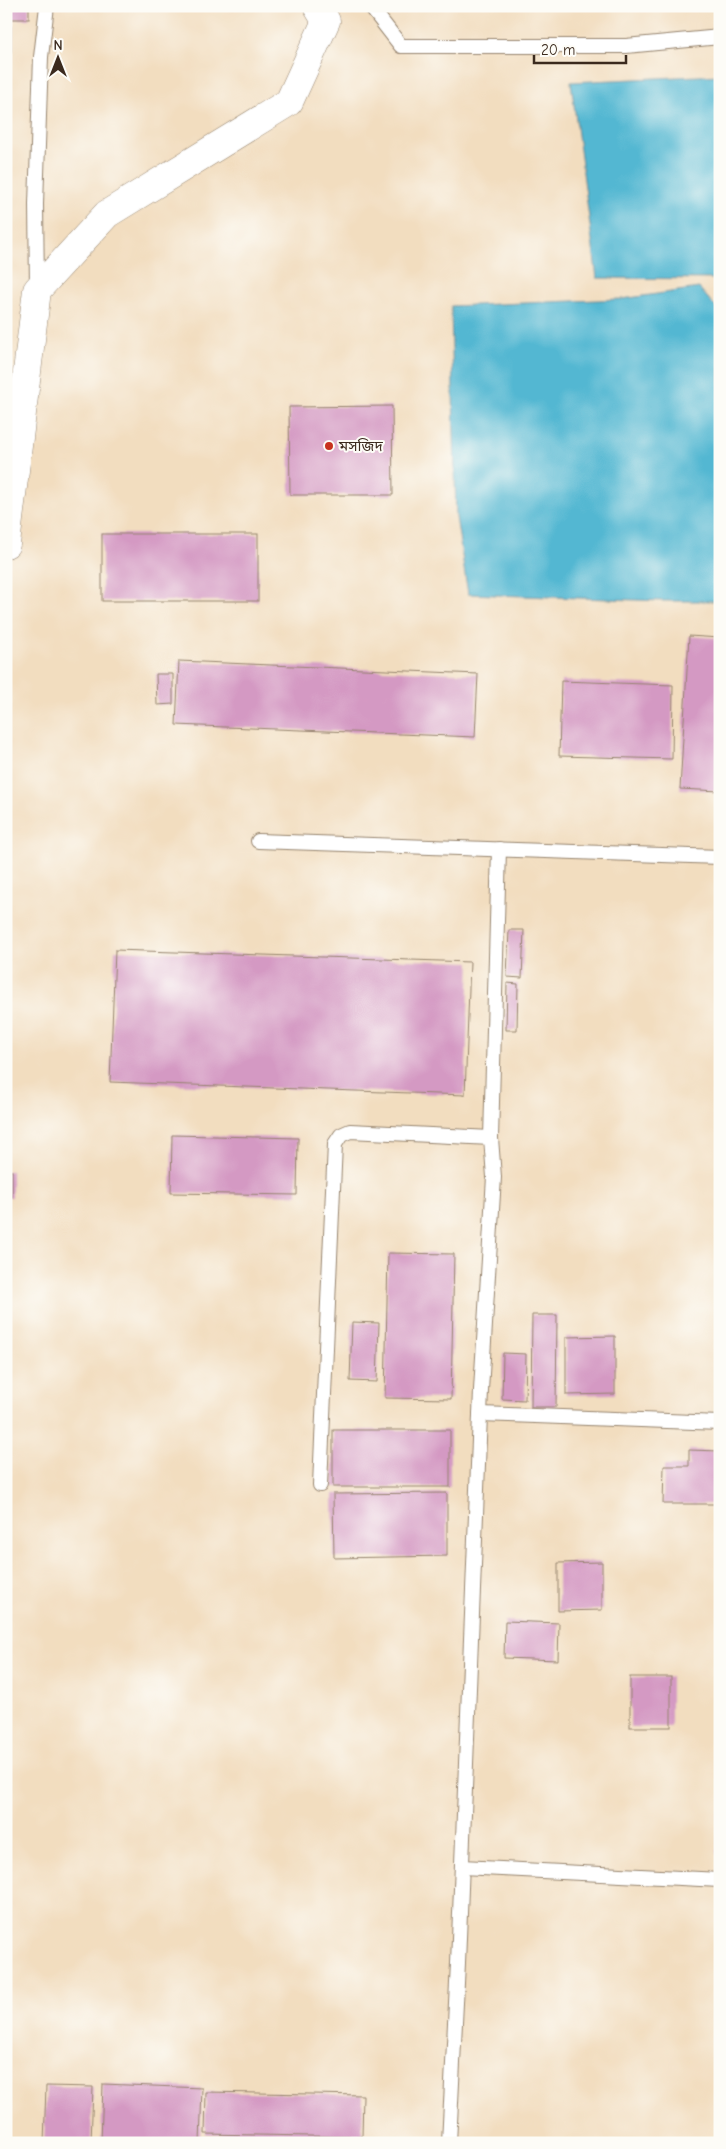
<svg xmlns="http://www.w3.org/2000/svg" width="726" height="2149" font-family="'Comic Neue','Noto Sans Bengali',sans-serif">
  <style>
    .water { fill: #53b7d2; stroke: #477078 }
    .building { fill: #d499c3 }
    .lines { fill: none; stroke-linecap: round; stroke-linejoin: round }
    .lane-casing { stroke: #96846e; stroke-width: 16 }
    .secondary-casing { stroke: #96846e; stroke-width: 29 }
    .lane { stroke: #fff; stroke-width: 14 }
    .secondary { stroke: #fff; stroke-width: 28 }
    .poi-dot { fill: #c8321e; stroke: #fdfcf7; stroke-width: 2 }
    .labels { text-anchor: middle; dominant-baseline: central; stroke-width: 4; stroke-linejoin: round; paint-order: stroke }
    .poi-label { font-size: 15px; fill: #3b2a1e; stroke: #fdfcf7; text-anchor: start }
  </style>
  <rect width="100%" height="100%" fill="#fdfcf7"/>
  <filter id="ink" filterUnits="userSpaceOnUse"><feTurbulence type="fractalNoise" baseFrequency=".02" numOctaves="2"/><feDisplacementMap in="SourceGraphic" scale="10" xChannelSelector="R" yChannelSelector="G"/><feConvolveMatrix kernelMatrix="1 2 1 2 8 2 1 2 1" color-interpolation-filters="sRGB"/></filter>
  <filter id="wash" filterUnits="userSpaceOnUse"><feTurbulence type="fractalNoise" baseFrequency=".0096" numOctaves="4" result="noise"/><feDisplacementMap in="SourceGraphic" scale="20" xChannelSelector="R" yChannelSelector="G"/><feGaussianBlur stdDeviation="1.12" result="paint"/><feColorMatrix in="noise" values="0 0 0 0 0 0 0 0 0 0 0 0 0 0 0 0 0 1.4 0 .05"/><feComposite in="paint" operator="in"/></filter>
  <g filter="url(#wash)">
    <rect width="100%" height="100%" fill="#f2ddbf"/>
    <g class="water">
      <polygon points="720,75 720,279 597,278 571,82"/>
      <polygon points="699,288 720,312 720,601 663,601 468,594 456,517 451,306 622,299"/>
    </g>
    <g id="blocks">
      <g class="building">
        <rect x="6" y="6" width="23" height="13"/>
        <rect x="6" y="26" width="5" height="26"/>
        <polygon points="6,371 9,371 10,397 6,398"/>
        <polygon points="392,406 393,495 290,495 289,407"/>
        <rect x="102" y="534" width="156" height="67"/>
        <polygon points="689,636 720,638 720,791 680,789"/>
        <polygon points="179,661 478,674 475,737 176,725"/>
        <polygon points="156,674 173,674 173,704 157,705"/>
        <polygon points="561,681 673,685 672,759 559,756"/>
        <polygon points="509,930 524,930 522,978 507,977"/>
        <polygon points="115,950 470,962 465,1095 110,1082"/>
        <polygon points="507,983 518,984 517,1030 506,1030"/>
        <polygon points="172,1135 298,1138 297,1195 171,1193"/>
        <rect x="6" y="1171" width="6" height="26"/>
        <polygon points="388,1253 454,1254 451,1399 385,1398"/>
        <polygon points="532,1315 557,1315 556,1407 531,1407"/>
        <polygon points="352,1322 379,1323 377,1382 350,1381"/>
        <polygon points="615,1336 615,1394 566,1395 566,1337"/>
        <polygon points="503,1353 526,1354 525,1400 502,1399"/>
        <rect x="333" y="1430" width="117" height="57"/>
        <polygon points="689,1450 720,1451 720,1504 663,1504 664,1466 689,1466"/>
        <polygon points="447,1493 447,1556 334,1558 333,1494"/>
        <polygon points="602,1562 602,1610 558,1611 558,1563"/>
        <polygon points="505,1621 559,1623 558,1660 504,1658"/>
        <rect x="630" y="1677" width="41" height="50"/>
        <polygon points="718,1812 720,1812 720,1856 717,1856"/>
        <polygon points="103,2084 202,2088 200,2143 101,2143"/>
        <polygon points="46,2086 93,2087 91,2143 44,2143"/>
        <polygon points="206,2092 363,2095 362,2137 205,2134"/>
        <polygon points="206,2140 242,2141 242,2143 206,2143"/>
      </g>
    </g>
  </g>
  <g filter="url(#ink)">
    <use href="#blocks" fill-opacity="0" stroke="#96846e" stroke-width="1"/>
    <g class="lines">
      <g class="lane-casing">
        <g id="lane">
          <polyline points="370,6 401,46 626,46 720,37"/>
          <polyline points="37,288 36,204 41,57 47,6"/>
          <polyline points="258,841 720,857"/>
          <polyline points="491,1138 499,849"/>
          <polyline points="480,1414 720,1423"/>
          <polyline points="320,1485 335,1144 341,1135 350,1131 491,1138 494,1177 481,1390 458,1963 449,2143"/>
          <polyline points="462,1867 720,1880"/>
        </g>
      </g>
      <g class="secondary-casing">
        <polyline id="secondary" points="6,544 37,290 107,214 289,102 326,21 317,6"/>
      </g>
      <use href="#lane" class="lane"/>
      <use href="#secondary" class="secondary"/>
    </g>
  </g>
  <circle class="poi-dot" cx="329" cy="446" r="5"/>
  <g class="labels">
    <g class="poi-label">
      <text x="339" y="446">মসজিদ</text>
    </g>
  </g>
  <rect width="726" height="2149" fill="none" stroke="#fdfcf7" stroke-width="25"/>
  <g transform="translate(58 58)" stroke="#fdfcf7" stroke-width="4" paint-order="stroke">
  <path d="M0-4L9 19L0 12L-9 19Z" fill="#3b2a1e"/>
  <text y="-8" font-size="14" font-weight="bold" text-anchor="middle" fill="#3b2a1e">N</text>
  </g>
  <path d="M534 55v8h92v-8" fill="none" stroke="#3b2a1e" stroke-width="2.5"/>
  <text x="541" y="55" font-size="15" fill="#3b2a1e" stroke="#fdfcf7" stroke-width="4" paint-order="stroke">20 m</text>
</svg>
